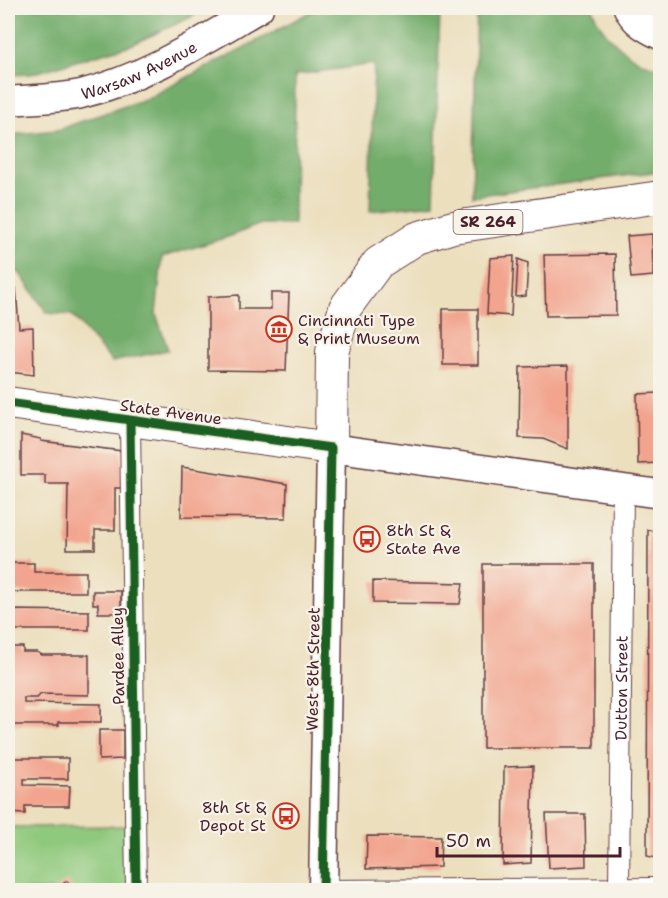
<svg xmlns="http://www.w3.org/2000/svg" width="668" height="898" font-family="'Shantell Sans',sans-serif">
  <style>
    .green { fill: #8fc97d; stroke: #6c7454; stroke-width: 1.5 }
    .forest { fill: #73ad6c; stroke: #5e664c; stroke-width: 1.5 }
    .building { fill: #f2a48e }
    .lines { fill: none; stroke-linecap: round; stroke-linejoin: round }
    .street-casing { stroke: #623c41; stroke-width: 22 }
    .secondary-casing { stroke: #623c41; stroke-width: 31 }
    .primary-casing { stroke: #623c41; stroke-width: 34 }
    .street { stroke: #fff; stroke-width: 20 }
    .secondary { stroke: #fff; stroke-width: 28 }
    .primary { stroke: #fff; stroke-width: 32 }
    .cycleway-casing { stroke: #f7f3e8; stroke-width: 13 }
    .cycleway { stroke: #1b5e20; stroke-width: 9 }
    .labels { text-anchor: middle; dominant-baseline: central; stroke-width: 4.5; stroke-linejoin: round; paint-order: stroke }
    .shield { fill: #f7f3e8; stroke: #7e5f64; stroke-width: 1.5 }
    .shield-label { font-size: 15px; font-weight: bold; fill: #4a1f2b }
    .street-label { font-size: 16px; fill: #4a1f2b; stroke: #f7f3e8 }
    .poi-label { font-size: 16px; fill: #4a1f2b; stroke: #f7f3e8; text-anchor: start }
  </style>
  <rect width="100%" height="100%" fill="#f7f3e8"/>
  <filter id="ink" filterUnits="userSpaceOnUse"><feTurbulence type="fractalNoise" baseFrequency=".0167" numOctaves="2"/><feDisplacementMap in="SourceGraphic" scale="12" xChannelSelector="R" yChannelSelector="G"/><feConvolveMatrix kernelMatrix="1 2 1 2 8 2 1 2 1" color-interpolation-filters="sRGB"/></filter>
  <filter id="wash" filterUnits="userSpaceOnUse"><feTurbulence type="fractalNoise" baseFrequency=".008" numOctaves="4" result="noise"/><feDisplacementMap in="SourceGraphic" scale="24" xChannelSelector="R" yChannelSelector="G"/><feGaussianBlur stdDeviation="1.35" result="paint"/><feColorMatrix in="noise" values="0 0 0 0 0 0 0 0 0 0 0 0 0 0 0 0 0 1.4 0 .05"/><feComposite in="paint" operator="in"/></filter>
  <g filter="url(#wash)">
    <rect width="100%" height="100%" fill="#ecdfbe"/>
    <polygon class="green" points="136,826 136,890 8,890 8,827"/>
    <g class="forest">
      <polygon points="8,8 204,8 197,14 131,45 31,74 8,75"/>
      <polygon points="317,8 440,8 434,204 370,211 374,64 295,75 294,224 261,224 225,238 162,257 156,314 168,350 112,362 72,315 47,313 19,272 8,273 8,135 57,130 148,98 268,35"/>
      <path d="M 477,8 L 592,8 C 601,35 632,63 660,68 L 660,171 L 472,196 Z"/>
    </g>
    <g id="blocks">
      <g class="building">
        <polygon points="652,234 653,276 631,278 627,236"/>
        <polygon points="615,254 616,315 546,316 544,255"/>
        <polygon points="514,256 511,316 487,314 490,258"/>
        <polygon points="518,259 528,263 526,296 516,297"/>
        <polygon points="8,288 16,288 19,328 33,327 34,375 8,372"/>
        <polygon points="271,293 289,293 286,371 208,370 208,297 239,295 239,309 271,309"/>
        <rect x="443" y="309" width="35" height="56"/>
        <polygon points="568,366 568,449 543,439 519,438 520,367"/>
        <polygon points="660,393 660,463 638,464 637,394"/>
        <polygon points="21,435 41,439 41,441 122,451 122,488 115,488 115,530 95,530 95,549 67,549 68,484 45,484 45,475 21,475"/>
        <polygon points="182,467 287,484 286,518 181,517"/>
        <polygon points="648,530 660,532 660,859 647,856"/>
        <polygon points="8,563 34,563 34,572 86,572 86,592 8,592"/>
        <rect x="483" y="564" width="111" height="184"/>
        <polygon points="373,581 463,583 460,604 373,603"/>
        <polygon points="93,591 121,591 121,613 98,613 98,604 93,604"/>
        <polygon points="9,610 89,611 89,630 8,630"/>
        <polygon points="8,647 23,647 23,652 37,652 42,655 89,655 89,695 41,694 37,698 24,698 24,703 101,704 101,722 58,722 59,725 8,725"/>
        <polygon points="99,730 123,730 123,759 99,760"/>
        <polygon points="8,758 68,758 68,779 24,779 24,785 70,786 69,806 25,806 25,814 8,813"/>
        <polygon points="533,766 531,863 503,865 504,767"/>
        <polygon points="546,814 585,814 586,866 549,868"/>
        <polygon points="367,836 441,837 440,867 366,869"/>
        <polygon points="67,881 74,890 54,890 57,888"/>
      </g>
    </g>
  </g>
  <g filter="url(#ink)">
    <use href="#blocks" fill-opacity="0" stroke="#623c41" stroke-width="1.5"/>
    <g class="lines">
      <g class="street-casing">
        <g id="street">
          <polyline points="130,421 136,890"/>
          <path id="s1" d="M 619,888 L 623,489"/>
          <polyline points="321,890 660,888"/>
        </g>
      </g>
      <g class="secondary-casing">
        <g id="secondary">
          <path d="M 628,8 C 634,22 648,29 660,35"/>
          <path id="s2" d="M 8,101 C 31,99 58,99 81,94 C 146,78 202,41 259,8"/>
          <polyline points="323,890 331,448 660,494"/>
        </g>
      </g>
      <g class="primary-casing">
        <polyline id="primary" points="8,403 331,448 332,352 345,308 378,263 417,238 453,227 660,197"/>
      </g>
      <use href="#street" class="street"/>
      <use href="#secondary" class="secondary"/>
      <use href="#primary" class="primary"/>
      <g class="cycleway-casing">
        <g id="cycleway">
          <polyline points="8,403 331,448 323,890"/>
          <polyline points="130,421 136,890"/>
        </g>
      </g>
      <use href="#cycleway" class="cycleway"/>
    </g>
  </g>
  <defs>
    <g id="museum-ring" transform="scale(1.35)"><circle r="9.5" fill="#f7f3e8" stroke="#c8321e" stroke-width="1.5"/><path d="M0-6L6-3V-2H-6V-3ZM-5-1h2V3h-2ZM-1-1h2V3h-2ZM3-1h2V3H3ZM-6 4H6V6H-6Z" fill="#c8321e"/></g>
    <g id="bus-ring" transform="scale(1.35)"><circle r="9.5" fill="#f7f3e8" stroke="#c8321e" stroke-width="1.5"/><path d="M-5-6H5V4H4V6H2V4H-2V6H-4V4H-5ZM-3.5-4V0h7V-4ZM-3.5 1.2v1.5H-2V1.2ZM2 1.2v1.5H3.5V1.2Z" fill="#c8321e"/></g>
  </defs>
  <g fill-rule="evenodd">
    <use href="#museum-ring" x="279" y="329"/>
    <use href="#bus-ring" x="367" y="539"/>
    <use href="#bus-ring" x="286" y="816"/>
  </g>
  <g class="labels">
    <rect class="shield" x="453.5" y="210" width="69" height="24" rx="4.5"/>
    <g class="shield-label">
      <text x="488" y="222">SR 264</text>
    </g>
    <g class="street-label">
      <text stroke="none"><textPath href="#s2" startOffset="136">Warsaw Avenue</textPath></text>
      <text transform="translate(171 412) rotate(8)">State Avenue</text>
      <text transform="translate(118 656) rotate(-91)">Pardee Alley</text>
      <text transform="translate(313 669) rotate(-89)">West 8th Street</text>
      <text stroke="none"><textPath href="#s1" startOffset="200">Dutton Street</textPath></text>
    </g>
    <g class="poi-label">
      <text x="298" y="320">Cincinnati Type<tspan x="298" dy="18">&amp; Print Museum</tspan></text>
      <text x="386" y="530">8th St &amp;<tspan x="386" dy="18">State Ave</tspan></text>
      <text x="266" y="807" text-anchor="end">8th St &amp;<tspan x="266" dy="18">Depot St</tspan></text>
    </g>
  </g>
  <rect width="668" height="898" fill="none" stroke="#f7f3e8" stroke-width="30"/>
  <path d="M437 847v9h183v-9" fill="none" stroke="#4a1f2b" stroke-width="3"/>
  <text x="446" y="847" font-size="18" fill="#4a1f2b" stroke="#f7f3e8" stroke-width="4.5" paint-order="stroke">50 m</text>
</svg>
